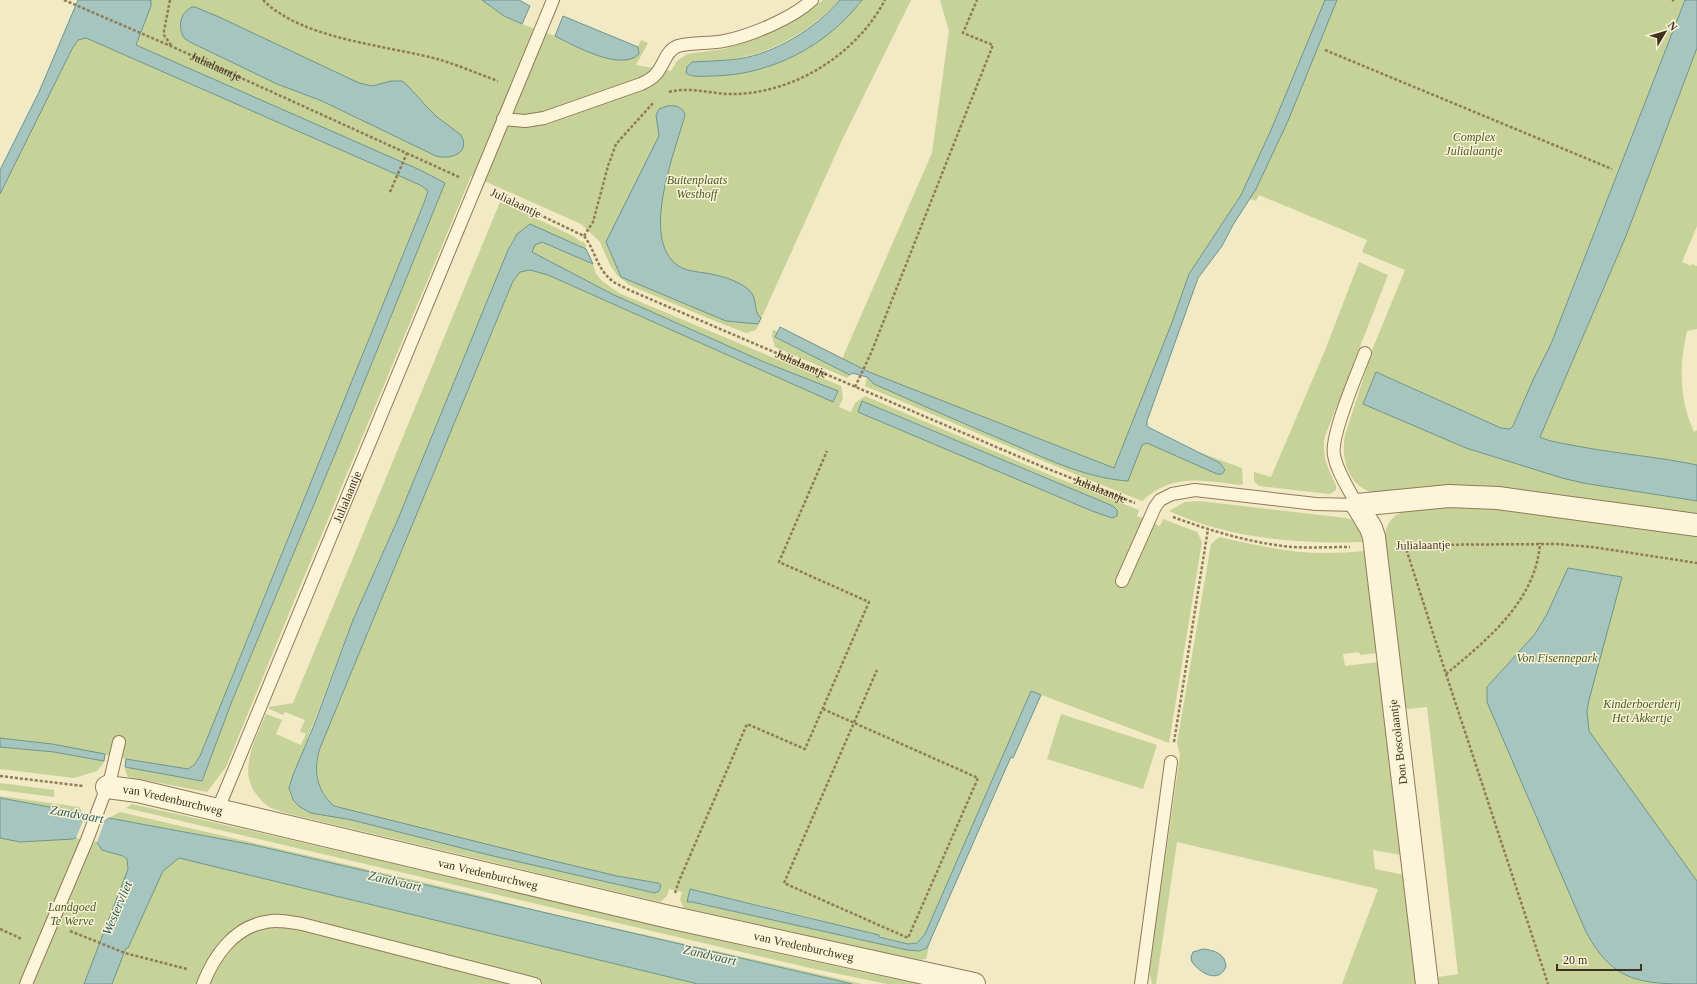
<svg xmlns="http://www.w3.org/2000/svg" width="1697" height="984" font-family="Georgia,serif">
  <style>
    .green { fill: #c6d298; fill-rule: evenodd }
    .water { fill: #a7c5bf; stroke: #6d958f }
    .pier { fill: #f2e9c5 }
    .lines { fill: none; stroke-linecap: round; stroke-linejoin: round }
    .service-casing { stroke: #907b59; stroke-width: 14 }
    .minor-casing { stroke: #907b59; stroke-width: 24 }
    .path { stroke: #907b59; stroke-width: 2.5; stroke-dasharray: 3 2; stroke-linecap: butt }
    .service { stroke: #fcf5da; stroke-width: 12 }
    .minor { stroke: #fcf5da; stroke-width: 22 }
    .labels { text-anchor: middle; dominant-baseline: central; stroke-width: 3; stroke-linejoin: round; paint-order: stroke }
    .street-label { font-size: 12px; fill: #3e311e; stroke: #f9f2d6 }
    .park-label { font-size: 12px; font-style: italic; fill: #495d23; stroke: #f9f2d6 }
    .water-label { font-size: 13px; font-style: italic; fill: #2c5e5f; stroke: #f9f2d6 }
  </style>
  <rect width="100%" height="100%" fill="#f2e9c5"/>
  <g class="green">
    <path d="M 117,0 L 508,0 L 515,6 L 522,24 L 555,36 L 565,26 L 634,54 L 641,40 L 648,43 L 636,65 L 671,71 L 677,61 L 687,54 L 724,49 L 746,42 L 767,34 L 790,23 L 823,0 L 840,0 C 799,42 753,63 693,62 L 686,73 L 691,76 L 718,76 L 738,74 L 767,68 L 858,6 L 862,0 L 911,0 L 843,138 L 756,330 L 746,333 L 710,319 L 629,285 L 617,275 L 610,265 L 600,242 L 581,224 L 491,184 L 471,176 L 299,589 L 226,767 L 207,792 L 128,777 L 125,770 L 125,767 L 202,781 L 232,701 L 335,454 L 444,186 L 102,37 Z"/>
    <polygon points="940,0 1325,0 1271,130 1241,195 1189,274 1171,325 1114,468 869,372 842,359 932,153 949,31"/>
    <path d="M 1337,0 L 1685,0 L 1551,344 L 1533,380 L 1513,426 L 1510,429 L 1501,428 L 1376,372 L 1363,404 L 1466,448 L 1583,483 L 1697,501 L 1697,516 L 1488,486 C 1462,485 1437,487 1411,489 C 1399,490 1382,495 1371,492 C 1347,485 1341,456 1345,435 L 1368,364 L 1370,355 L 1405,270 L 1362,252 L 1367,240 L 1259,195 L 1256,201 L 1250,199 L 1288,121 Z"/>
    <polygon points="83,38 86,38 382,168 422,186 428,191 424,203 200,756 194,765 188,769 126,759 52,744 0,738 0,194 72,49 78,40"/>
    <path d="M 1697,48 L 1697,226 L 1682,262 L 1691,266 L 1692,264 L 1697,266 L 1697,329 L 1687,331 C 1679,365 1679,399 1694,432 L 1697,430 L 1697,465 C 1646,454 1590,454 1540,437 L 1626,236 Z"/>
    <path d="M 500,202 L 507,205 L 508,204 L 519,209 L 519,210 L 575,237 L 581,242 L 583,241 L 586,245 L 586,249 L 530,224 L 514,238 L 511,243 L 398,519 L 353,620 L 290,784 C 283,814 333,816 352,820 L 641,890 L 655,893 L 659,891 L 661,885 L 658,883 L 617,876 L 553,861 L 334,806 C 316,788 313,772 320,748 L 513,281 L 520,272 L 530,270 L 548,275 L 833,402 L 838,391 L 764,362 L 606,292 L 531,252 L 535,245 L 542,242 L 593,264 L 596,274 L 602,281 L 619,293 L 841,386 L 843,398 L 839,407 L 851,412 L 855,403 L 865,396 L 1050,475 L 1139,510 L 1137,516 L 1160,526 L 1163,519 L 1197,532 L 1202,542 L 1169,743 L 1031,691 L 925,934 C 921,942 917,943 908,944 L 805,916 L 690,889 L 687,902 L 692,902 L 911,951 L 923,950 L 929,946 L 926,959 L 917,960 L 684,908 L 680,900 L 682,892 L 669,889 L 667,896 L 660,902 L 319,821 C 303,817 286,814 271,808 C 265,805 261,800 257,795 C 237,770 256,739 266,714 L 282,720 L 276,734 L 301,745 L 306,734 L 300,731 L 305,720 L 285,712 L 283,715 L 269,709 L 269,707 L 293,703 ZM 863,401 L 1113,506 L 1117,510 L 1117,516 L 1092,511 L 858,412 Z"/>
    <path d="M 1359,262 L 1388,275 L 1325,436 C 1321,455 1328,469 1336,485 L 1336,490 L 1330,494 L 1259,486 L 1254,481 L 1254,472 L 1271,477 L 1326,348 Z"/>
    <polygon points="773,330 778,332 775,337 850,375 847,378 775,347 772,336"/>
    <path d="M 867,377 L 874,384 L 1031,452 L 1058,463 L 1102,477 L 1139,450 L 1142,445 L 1147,443 L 1222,474 L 1225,470 L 1222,465 L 1201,453 L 1242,468 L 1243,484 L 1240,485 C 1203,480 1172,473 1142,501 L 1060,468 L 865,386 Z"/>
    <path d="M 1199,501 L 1346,518 C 1358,521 1361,531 1364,542 C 1300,544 1229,539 1169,511 L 1185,502 Z"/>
    <path d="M 1452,505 L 1503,509 L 1697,537 L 1697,984 L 1439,984 L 1438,977 L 1458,974 L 1427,707 L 1407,709 L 1404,698 L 1385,534 C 1387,522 1394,515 1404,511 Z"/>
    <path d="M 1219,537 C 1254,545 1290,553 1326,553 C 1339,553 1353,552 1366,551 L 1378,653 L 1360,655 L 1359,652 L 1343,654 L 1345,666 L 1379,662 L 1401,855 L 1373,850 L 1375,869 L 1404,875 L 1416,984 L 1342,984 L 1378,889 L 1177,842 L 1156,984 L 1152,984 L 1149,971 L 1180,755 L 1177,743 L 1211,544 Z"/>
    <polygon points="1061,714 1157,745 1143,789 1047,759"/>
    <polygon points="0,747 54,752 104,761 103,764 97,771 74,778 0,769"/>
    <polygon points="0,783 54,790 54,797 0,790"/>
    <polygon points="0,796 79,807 83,813 0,798"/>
    <path d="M 132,804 C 394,862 655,929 918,984 L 887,984 L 810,968 L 126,808 Z"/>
    <polygon points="120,812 474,894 540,911 862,984 852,984 254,845 109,818"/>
    <polygon points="77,837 96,842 127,859 179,858 698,984 0,984 0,838 20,842"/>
  </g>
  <g class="water">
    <polygon points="78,0 151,0 151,6 136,45 420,170 445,183 335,454 232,701 202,781 125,767 126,759 188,769 194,765 200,756 424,203 428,191 422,186 382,168 86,38 78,40 72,49 0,194 0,170 39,92"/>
    <polygon points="482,0 519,0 530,6 522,24 504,16"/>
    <path d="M 840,0 L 862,0 C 827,46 771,75 713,76 C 705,76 692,78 686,73 L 687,67 L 692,62 C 707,61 722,61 738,59 C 776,53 815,29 840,0 Z"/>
    <path d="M 1325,0 L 1337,0 L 1288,121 L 1256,189 L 1233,225 L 1222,246 L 1198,278 L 1147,421 L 1147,426 L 1150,428 L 1220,463 L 1225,470 L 1222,474 L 1217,474 L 1147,443 L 1142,445 L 1128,481 C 1084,478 1043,457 1003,440 C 960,422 917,403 874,384 L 867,377 L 852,373 L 850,375 L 775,337 L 780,327 L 869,372 L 1114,468 L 1171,325 L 1189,274 L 1241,195 L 1271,130 Z"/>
    <path d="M 1685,0 L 1697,0 L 1697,48 L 1626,236 L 1540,437 C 1553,443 1568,444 1582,447 C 1620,454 1659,457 1697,465 L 1697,501 L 1583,483 L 1562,478 L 1466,448 L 1363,404 L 1376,372 L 1501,428 L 1510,429 L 1513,426 L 1533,380 L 1551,344 Z"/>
    <path d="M 192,7 L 195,7 L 219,17 L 359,83 L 372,86 L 391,81 L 402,81 L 408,86 L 427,107 L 437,117 L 461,135 C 471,153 451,160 436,156 L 322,101 L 277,84 L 190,42 L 184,38 C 178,27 179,14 192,7 Z"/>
    <path d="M 563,16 L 638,47 L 639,54 C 621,72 575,46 555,36 Z"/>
    <path d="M 667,106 C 674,105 683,106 685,115 C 675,152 637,245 682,268 C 689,271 698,272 705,273 C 719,275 737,280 748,289 C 759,298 752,311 761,318 L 758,324 L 726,321 L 621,277 L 606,242 L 659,136 L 656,115 L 659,109 Z"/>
    <path d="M 530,224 L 586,249 L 593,264 L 542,242 L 535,245 L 532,252 L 614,295 L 764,362 L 838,391 L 833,402 L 548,275 L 530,270 L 520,272 L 513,281 L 320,748 C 313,770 316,790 334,806 L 554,861 L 617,876 L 658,883 L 661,885 L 659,891 L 655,893 L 489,855 L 352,820 L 311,813 L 300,807 L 293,800 L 289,788 L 293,775 L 314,725 L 353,620 L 398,519 L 508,250 L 517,234 Z"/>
    <polygon points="862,401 1113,506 1117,510 1117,516 1112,518 1092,511 858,412"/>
    <path d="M 1568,568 L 1622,577 L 1589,700 L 1587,711 L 1589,731 L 1697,881 L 1697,984 C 1643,984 1614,984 1586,932 L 1487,702 L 1487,687 L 1535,634 L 1547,614 Z"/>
    <polygon points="1031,691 1041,695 1013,758 1011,757 1010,759 927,948 919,951 907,950 692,902 687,902 690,889 879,935 879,937 908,944 917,943 925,934"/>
    <polygon points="0,738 52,744 105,754 104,761 54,752 0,747"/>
    <polygon points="0,798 83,813 86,816 105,821 109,818 254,845 852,984 698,984 179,858 163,871 128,948 126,948 112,984 84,984 128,869 127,859 123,856 102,850 96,841 77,837 73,839 20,842 0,838"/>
    <path d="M 1203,949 C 1214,950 1226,954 1226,967 C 1218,984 1200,973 1192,962 L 1191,957 L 1193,952 Z"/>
  </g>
  <polygon class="pier" points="85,816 105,820 97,842 76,838"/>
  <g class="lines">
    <g class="service-casing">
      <g id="service">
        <path d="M 503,119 L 525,121 L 544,118 L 641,84 C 647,81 652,79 656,74 C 664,65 666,50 678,46 C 693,42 710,44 724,41 C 750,36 793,18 812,0"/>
        <path d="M 1122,581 L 1155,507 L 1160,500 L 1172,494 L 1195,490 L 1316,504 L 1357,505 C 1349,489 1337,472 1334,455 C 1330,436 1357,374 1365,353"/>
        <path id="s3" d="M 218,809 L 553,0"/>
        <polyline points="26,984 87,840 111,776 119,742"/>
        <path d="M 203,984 C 214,956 234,927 266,922 C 278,919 290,922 302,924 L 535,984"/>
        <polyline points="1141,984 1171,762"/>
      </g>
    </g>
    <g class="minor-casing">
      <g id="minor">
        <path id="s4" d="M 107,787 L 138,791 L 669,917 L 974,984"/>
        <polyline points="1427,984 1374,537 1371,528 1357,505 1449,496 1498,498 1697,525"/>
      </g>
    </g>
    <g class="path">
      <path id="s1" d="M 64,0 L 173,47 L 459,177"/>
      <polyline points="170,0 164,31 164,35 171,45"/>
      <path d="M 263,0 C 303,40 387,45 441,60 C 460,66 479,74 498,81"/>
      <polyline points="1672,0 1674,1"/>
      <polyline points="1325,50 1612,169"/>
      <path d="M 669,92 C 691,86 714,95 736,94 C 797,92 857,53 885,0"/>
      <polyline points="390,192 407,153"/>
      <path id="s2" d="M 494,193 L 584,236 C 594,248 597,268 610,279 C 615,284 622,286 629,290 L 1043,467 L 1135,503"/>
      <polyline points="584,236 593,222 608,166 616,144 654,102"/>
      <polyline points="855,387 871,353 993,45 963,33 977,0"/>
      <path d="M 1173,517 C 1211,531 1251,543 1292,547 C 1311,548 1331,547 1350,547"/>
      <polyline points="1401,545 1557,544 1592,547 1697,563"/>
      <polyline points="1405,545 1446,674 1548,984"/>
      <path d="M 1446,674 C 1487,640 1536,601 1540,543"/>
      <polyline points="823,709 978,778 908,938 784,883 877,670"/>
      <polyline points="1174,742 1208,529"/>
      <polyline points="0,776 83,786"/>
      <polyline points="675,893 679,881 747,724 805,749 869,602 779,562 827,451"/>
      <polyline points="0,929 22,939"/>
      <polyline points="70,931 125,953 187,969"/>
    </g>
    <use href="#service" class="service"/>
    <use href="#minor" class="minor"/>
  </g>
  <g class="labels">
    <g class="street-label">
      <text stroke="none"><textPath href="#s1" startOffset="166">Julialaantje</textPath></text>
      <text transform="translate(516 203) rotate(25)">Julialaantje</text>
      <text stroke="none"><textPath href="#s2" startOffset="360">Julialaantje</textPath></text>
      <text stroke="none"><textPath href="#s2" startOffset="684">Julialaantje</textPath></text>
      <text stroke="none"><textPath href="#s3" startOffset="338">Julialaantje</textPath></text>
      <text transform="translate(1423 545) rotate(-1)">Julialaantje</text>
      <text transform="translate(1398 742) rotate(-97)">Don Boscolaantje</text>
      <text stroke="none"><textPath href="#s4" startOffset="67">van Vredenburchweg</textPath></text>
      <text stroke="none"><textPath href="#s4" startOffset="391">van Vredenburchweg</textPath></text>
      <text stroke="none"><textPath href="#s4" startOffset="715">van Vredenburchweg</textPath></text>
    </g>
    <g class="park-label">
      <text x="1474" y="137">Complex<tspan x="1474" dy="14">Julialaantje</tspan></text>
      <text x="697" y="180">Buitenplaats<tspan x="697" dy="14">Westhoff</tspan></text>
      <text x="1557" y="658">Von Fisennepark</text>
      <text x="1642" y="704">Kinderboerderij<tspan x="1642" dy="14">Het Akkertje</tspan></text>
      <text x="72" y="907">Landgoed<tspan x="72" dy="14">Te Werve</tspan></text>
    </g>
    <g class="water-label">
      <text transform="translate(77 814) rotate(10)">Zandvaart</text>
      <text transform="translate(395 881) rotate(13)">Zandvaart</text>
      <text transform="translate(117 908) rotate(-67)">Westervliet</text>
      <text transform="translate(710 955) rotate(13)">Zandvaart</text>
    </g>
  </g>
  <g transform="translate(1665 32) rotate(52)" stroke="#f9f2d6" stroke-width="3" paint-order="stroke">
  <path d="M0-3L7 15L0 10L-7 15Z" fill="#3e311e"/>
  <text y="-6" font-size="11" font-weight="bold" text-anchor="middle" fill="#3e311e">N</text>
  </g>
  <path d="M1557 964v6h84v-6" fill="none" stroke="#3e311e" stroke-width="2"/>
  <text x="1563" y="964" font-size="12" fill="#3e311e" stroke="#f9f2d6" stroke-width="3" paint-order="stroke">20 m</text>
</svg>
